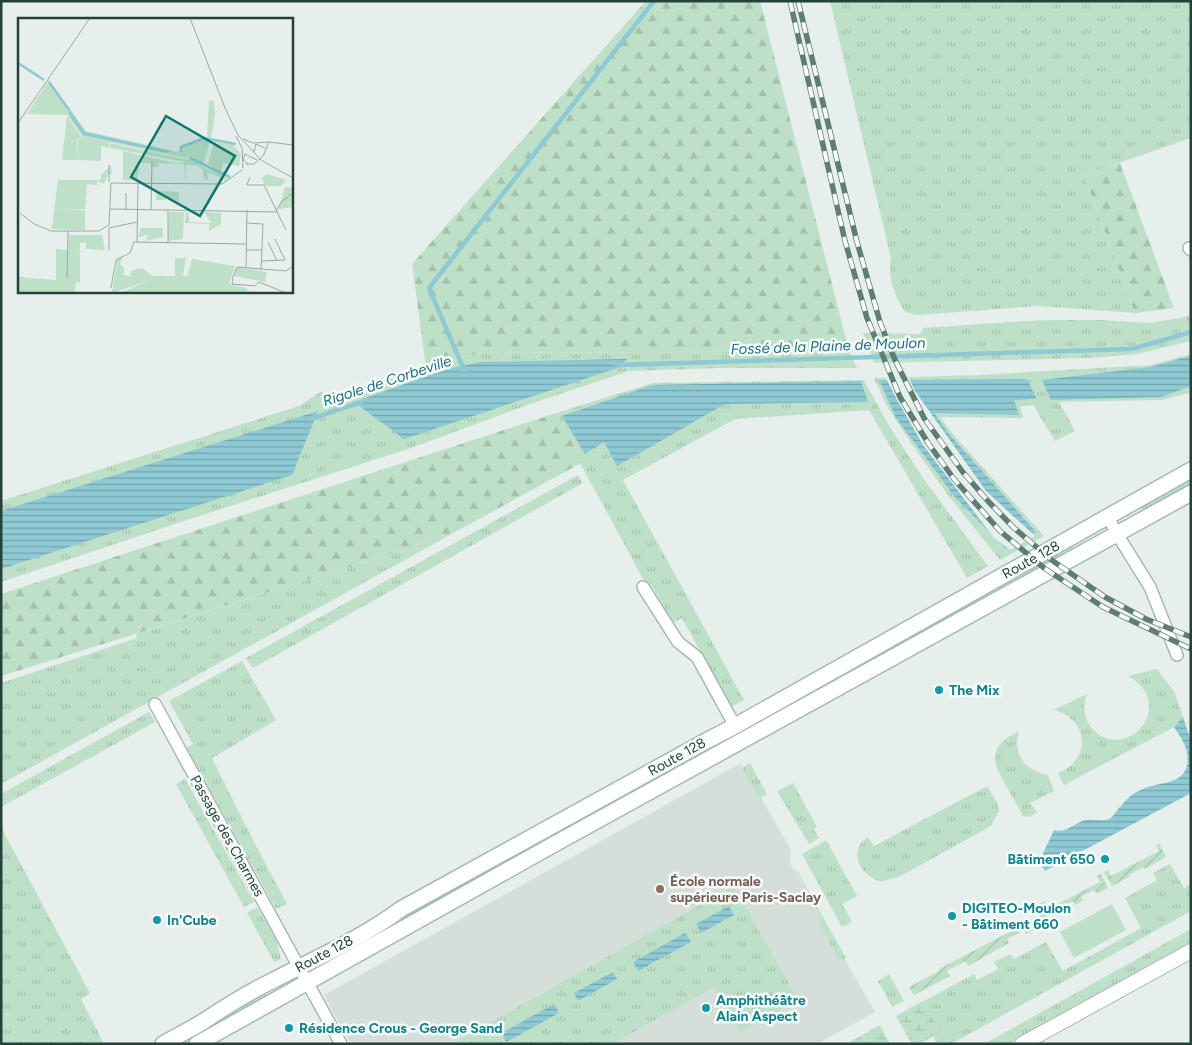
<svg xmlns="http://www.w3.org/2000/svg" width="1192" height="1045" font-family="Figtree,sans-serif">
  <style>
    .built { fill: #d4dfda }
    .grass { fill: url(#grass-tufts) }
    .forest { fill: url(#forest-firs) }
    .wetland { fill: url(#wetland-marsh) }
    .garden { fill: url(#garden-furrows) }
    .pitch { fill: #bfe0c8 }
    .water { fill: url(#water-rules) }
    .pier { fill: #e6efeb }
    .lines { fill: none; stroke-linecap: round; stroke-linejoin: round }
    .stream { stroke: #8ec9d4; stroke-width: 4.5 }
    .minor-casing { stroke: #a8b8b2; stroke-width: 14 }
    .tertiary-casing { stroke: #a8b8b2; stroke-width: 16 }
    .secondary-casing { stroke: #a4bbb3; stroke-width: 18 }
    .minor { stroke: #fff; stroke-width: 11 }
    .tertiary { stroke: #fff; stroke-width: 14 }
    .secondary { stroke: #fff; stroke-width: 15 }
    .rail-casing { stroke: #5f7d75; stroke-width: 5.5 }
    .rail { stroke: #f7fbf9; stroke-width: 4; stroke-dasharray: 11; stroke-linecap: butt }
    .culture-dot { fill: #0f9aa8; stroke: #f7fbf9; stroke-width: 2 }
    .education-dot { fill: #8d6e63; stroke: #f7fbf9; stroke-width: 2 }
    .labels { text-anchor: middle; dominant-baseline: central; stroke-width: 5; stroke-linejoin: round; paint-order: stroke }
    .street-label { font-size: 14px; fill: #24423a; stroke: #f7fbf9 }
    .culture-label { font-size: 14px; font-weight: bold; fill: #0d838f; stroke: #f7fbf9; text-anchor: start }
    .education-label { font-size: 14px; font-weight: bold; fill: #785e54; stroke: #f7fbf9; text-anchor: start }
    .water-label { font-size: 15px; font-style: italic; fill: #1c6f80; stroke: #f7fbf9 }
    .inset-river { fill: none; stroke: #8ec9d4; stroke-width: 2.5 }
    .inset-road { fill: none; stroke: #98aaa4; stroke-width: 1 }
    .view { fill: #0f766e; fill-opacity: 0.15; stroke: #0f766e; stroke-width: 2.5 }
    .inset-edge { fill: none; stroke: #24423a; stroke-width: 2.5 }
  </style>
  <defs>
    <pattern id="grass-tufts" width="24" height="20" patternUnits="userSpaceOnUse" patternTransform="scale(1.25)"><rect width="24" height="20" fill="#bfe0c8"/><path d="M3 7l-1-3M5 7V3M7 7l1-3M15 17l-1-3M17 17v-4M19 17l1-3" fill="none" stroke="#a4c1ad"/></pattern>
    <pattern id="forest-firs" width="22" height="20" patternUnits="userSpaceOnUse" patternTransform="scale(1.25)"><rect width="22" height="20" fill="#bfe0c8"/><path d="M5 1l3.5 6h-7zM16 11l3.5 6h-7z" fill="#a4c1ad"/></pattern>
    <pattern id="wetland-marsh" width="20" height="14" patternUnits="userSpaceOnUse" patternTransform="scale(1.25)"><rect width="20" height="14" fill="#bfe0c8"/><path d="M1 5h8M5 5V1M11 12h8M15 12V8" fill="none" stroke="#a4c1ad"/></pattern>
    <pattern id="garden-furrows" width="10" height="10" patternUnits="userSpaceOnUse" patternTransform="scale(1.25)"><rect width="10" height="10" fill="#bfe0c8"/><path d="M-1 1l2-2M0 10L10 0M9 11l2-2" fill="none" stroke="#a4c1ad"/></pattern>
    <pattern id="water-rules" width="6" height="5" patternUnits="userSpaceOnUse" patternTransform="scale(1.25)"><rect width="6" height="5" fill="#8ec9d4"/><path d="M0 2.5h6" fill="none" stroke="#74a5ad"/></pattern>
  </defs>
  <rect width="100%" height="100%" fill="#e6efeb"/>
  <polygon class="built" points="741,763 791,850 790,863 875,1012 817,1044 351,1044 324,995"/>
  <g class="grass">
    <path d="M 830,1 L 1191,1 L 1191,138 L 1084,175 L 1135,313 L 1038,306 L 916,315 L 904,311 C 894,293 888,279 891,258 Z"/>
    <polygon points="1191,315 1191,341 1137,354 1090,358 874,363 863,333 920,334 923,328 1027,321 1055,320 1102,320 1148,323 1181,318"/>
    <polygon points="849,351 857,368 720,368 629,371 533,403 408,449 190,519 1,582 1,501 299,406 320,392 334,396 426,367 480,353"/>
    <polygon points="1191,354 1191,392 1163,400 1059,402 1075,431 1055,441 1033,405 1020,406 1023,418 940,417 952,433 1044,536 1000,560 952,500 913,446 887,406 874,378 979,375 1151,365"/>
    <polygon points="864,380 888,424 923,478 988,566 967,578 869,410 735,419 623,480 744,700 731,707 682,618 673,623 651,584 647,586 580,463 583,462 556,413 653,383"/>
    <polygon points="578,475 583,483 253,668 246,658"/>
    <polygon points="1191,475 1191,488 1145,513 1140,504"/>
    <polygon points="457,531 1,784 1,683 137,638 136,634 371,560"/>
    <polygon points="1070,543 1075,552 779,716 777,712 821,688 844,668"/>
    <polygon points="242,661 276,720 212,758 252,838 287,904 276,909 187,748 193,744 169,701"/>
    <path d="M 1157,669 L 1175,693 L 1183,717 L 1174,727 L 1064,785 L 1058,773 C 1092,760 1089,719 1054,710 L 1087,694 C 1083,705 1083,717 1091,727 C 1122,766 1181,706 1128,676 Z"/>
    <polygon points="149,712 155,722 1,807 1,794"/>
    <path d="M 1019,731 C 1012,754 1025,771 1048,775 L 1054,791 L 1030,803 L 1037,812 L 1029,817 L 1023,816 L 997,769 L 995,759 L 997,748 L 1005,739 Z"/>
    <polygon points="703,747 708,756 558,838 553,829"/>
    <polygon points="750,763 767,794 759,798 742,768"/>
    <polygon points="185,779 254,902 244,907 176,784"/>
    <polygon points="793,783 817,827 814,829 819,838 809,844 777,791"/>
    <path d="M 987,786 L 998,804 L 999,811 L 991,826 L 899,877 C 894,878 888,880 883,881 C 865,881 849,856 862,842 C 863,840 866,839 868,837 L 874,846 Z"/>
    <polygon points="1,827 90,993 81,999 104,1044 1,1044"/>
    <polygon points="535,839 540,848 345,956 344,953 387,929 405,911"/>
    <polygon points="826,840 857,896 842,904 852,922 842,927 802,854"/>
    <polygon points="1170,864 1184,888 1191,884 1191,911 951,1044 937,1044 933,1036 919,1044 912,1044 896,1016 974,974 977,980 998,969 994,962 1010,954 1014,959 1046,942 1063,971 1141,928 1125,898 1157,880 1153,873"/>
    <polygon points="796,869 846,958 840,961 818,922 822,919 795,870"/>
    <polygon points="734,886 798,1000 740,1032 714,987 612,1044 452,1044"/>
    <polygon points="257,907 276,939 281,959 274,962 247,913"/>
    <polygon points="1191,929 1191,942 1009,1044 984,1044"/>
    <polygon points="889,974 904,1001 892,1007 878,981"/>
    <polygon points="264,990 269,1000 189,1044 181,1044 207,1029 228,1010"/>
  </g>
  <g class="forest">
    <polygon points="646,1 760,1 849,351 480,353 426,367 412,264"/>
    <polygon points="1120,163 1174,308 1135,313 1084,175"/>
    <polygon points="556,413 583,462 457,531 371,560 1,676 1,594"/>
  </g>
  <g class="wetland">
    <polygon points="923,1001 940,1032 919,1044 912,1044 896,1016"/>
    <polygon points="880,1025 890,1044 851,1044 850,1042"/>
  </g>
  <g class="garden">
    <polygon points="1159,843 1166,857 1145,869 1143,867 1129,875 1129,877 1112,886 1104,872 1108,870 1111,876 1159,851 1156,845"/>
    <polygon points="1101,874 1108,888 1097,894 1094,890 1081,897 1083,901 1075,905 1073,901 1057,909 1059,914 1054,916 1051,912 1046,914 1049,921 1026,934 1024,930 1007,939 1009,943 968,966 965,961 947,971 950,976 914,995 909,987 939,971 939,969 1040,916 1035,906 1045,901 1048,909 1100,882 1097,876"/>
  </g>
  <polygon class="pitch" points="1112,904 1126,930 1074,958 1060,932"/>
  <g class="water">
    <polygon points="1191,356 1191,386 1161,397 1051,400 1042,380 1150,367"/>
    <polygon points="627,359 620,367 404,439 354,402 444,370 480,362"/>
    <polygon points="1027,379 1037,399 1014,400 1019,415 934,413 949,434 1036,532 1006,549 955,497 896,418 879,380"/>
    <polygon points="861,381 868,402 725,404 617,466 604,442 585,454 562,416 652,385"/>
    <polygon points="318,411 292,475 1,569 1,511"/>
    <path d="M 1183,717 L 1191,741 L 1191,793 L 1045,871 L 1039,862 L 1054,830 C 1067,833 1072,825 1082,821 C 1091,818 1101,822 1109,819 C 1115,816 1117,809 1122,805 C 1127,798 1135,792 1143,789 C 1157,782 1179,785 1186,769 C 1192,753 1182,739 1174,727 Z"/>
    <polygon points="729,906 734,915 701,933 696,924"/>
    <polygon points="685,933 691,942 638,971 633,962"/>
    <polygon points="613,972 617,979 578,1001 574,993"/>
    <polygon points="554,1004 559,1013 506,1042 502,1033"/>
  </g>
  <polygon class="pier" points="886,378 909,378 915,391 986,491 1035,536 1010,550 994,538 923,445 896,398"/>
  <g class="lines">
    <g class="stream">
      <polyline points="617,365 1132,349 1191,332"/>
      <polyline points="464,370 429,288 654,1"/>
      <polyline points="310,419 362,402"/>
    </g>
    <g class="minor-casing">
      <g id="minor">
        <polyline points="1189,248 1191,250"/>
        <polyline points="1108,517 1117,534 1150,587 1177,655"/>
        <polyline points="643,587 678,642 697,657 735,726"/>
        <polyline points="155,704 341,1044"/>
      </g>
    </g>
    <g class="tertiary-casing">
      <polyline id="tertiary" points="1022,1044 1191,951"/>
    </g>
    <g class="secondary-casing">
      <g id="secondary">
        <path d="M 163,1044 C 177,1036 191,1029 204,1021 C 225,1007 247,993 270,982 C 314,959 361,939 401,909 L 708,740 L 735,726 L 1191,470"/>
        <polyline points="197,1044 551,846 1191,493"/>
      </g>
    </g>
    <use href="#minor" class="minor"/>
    <use href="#tertiary" class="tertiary"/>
    <use href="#secondary" class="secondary"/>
    <g class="rail-casing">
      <g id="rail">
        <polyline points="790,1 845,241 867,318 900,397 928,443 954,479 1000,531 1044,568 1103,607 1191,649"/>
        <polyline points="798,1 857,242 880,322 895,360 924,418 962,471 987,500 1014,528 1053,561 1105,597 1146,619 1191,637"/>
      </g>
    </g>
    <use href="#rail" class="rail"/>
  </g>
  <g class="culture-dot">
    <circle cx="939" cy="690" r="5"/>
    <circle cx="1105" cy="859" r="5"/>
    <circle cx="952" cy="916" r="5"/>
    <circle cx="157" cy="920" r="5"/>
    <circle cx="706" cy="1008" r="5"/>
    <circle cx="289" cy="1028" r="5"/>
  </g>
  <circle class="education-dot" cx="660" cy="889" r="5"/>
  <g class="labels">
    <g class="street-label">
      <text transform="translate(1031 560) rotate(-29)">Route 128</text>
      <text transform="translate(677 757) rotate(-29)">Route 128</text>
      <text transform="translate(227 836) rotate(61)">Passage des Charmes</text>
      <text transform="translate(324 954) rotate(-28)">Route 128</text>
    </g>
    <g class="culture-label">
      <text x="949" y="690">The Mix</text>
      <text x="1095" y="859" text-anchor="end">Bâtiment 650</text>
      <text x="962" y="908">DIGITEO-Moulon<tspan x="962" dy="16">- Bâtiment 660</tspan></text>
      <text x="167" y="920">In'Cube</text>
      <text x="716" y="1000">Amphithéâtre<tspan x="716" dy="16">Alain Aspect</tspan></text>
      <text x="299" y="1028">Résidence Crous - George Sand</text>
    </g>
    <g class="education-label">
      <text x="670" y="881">École normale<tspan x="670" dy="16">supérieure Paris-Saclay</tspan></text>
    </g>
    <g class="water-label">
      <text transform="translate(828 346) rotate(-2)">Fossé de la Plaine de Moulon</text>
      <text transform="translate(387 381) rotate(-18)">Rigole de Corbeville</text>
    </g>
  </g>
  <g transform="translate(18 18)">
    <rect width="275" height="275" fill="#e6efeb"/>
    <path d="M 31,62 L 68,113 L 164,135 L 185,148 L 172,141 L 91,124 L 91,130 L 83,128 L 83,143 L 60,142 L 60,122 L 64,118 L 49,97 L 9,96 ZM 191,82 L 196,83 L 197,96 L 193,120 L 189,119 ZM 197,121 L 213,124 L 223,136 L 221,148 L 205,145 L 203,155 L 213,158 L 202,157 L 211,160 L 206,164 L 206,161 L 189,154 L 191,164 L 186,160 L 185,164 L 185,151 L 177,147 L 168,147 L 167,163 L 166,146 L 140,145 L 140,149 L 135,149 L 133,145 L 121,145 L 119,163 L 105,162 L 105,133 L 157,145 L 166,145 L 166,141 L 173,142 L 198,156 L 187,148 L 200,152 L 190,146 ZM 42,143 L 40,162 L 83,162 L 83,157 L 93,148 L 94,156 L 90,156 L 86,166 L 79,163 L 79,167 L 69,166 L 67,191 L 38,191 L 67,192 L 67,212 L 33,211 L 29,210 L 34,211 ZM 267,169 L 275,170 L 275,189 L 261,191 ZM 138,173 L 161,174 L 161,183 L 148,179 L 148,182 L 138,182 ZM 151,194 L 166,194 L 165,221 L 150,223 ZM 168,194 L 171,194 L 171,204 L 193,205 L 186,194 L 203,195 L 203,206 L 191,213 L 191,206 L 167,205 ZM 123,210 L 145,210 L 145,219 L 128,223 L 130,217 L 120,219 ZM 51,217 L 68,217 L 68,224 L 60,225 L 57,275 L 11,275 L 11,260 L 38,262 L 38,231 L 50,232 ZM 105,238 L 102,246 L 106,250 L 106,257 L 113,259 L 113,253 L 124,250 L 135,258 L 150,258 L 149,263 L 130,263 L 94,275 L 99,242 Z" fill="#bfe0c8"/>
    <path d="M 49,98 L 63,118 L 59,122 L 60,142 L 44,142 ZM 189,119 L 193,120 L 185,147 L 160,134 L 163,127 ZM 92,125 L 166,141 L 166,144 L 92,130 ZM 249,156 L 268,162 L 264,168 L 247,168 L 244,160 ZM 60,225 L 62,225 L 62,264 L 57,265 ZM 157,240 L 168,240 L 165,258 L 169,258 L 174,241 L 217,248 L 211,266 L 228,270 L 232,275 L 102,275 L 130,263 L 149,263 L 150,258 L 157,258 ZM 219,249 L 249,254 L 247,264 L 216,258 ZM 0,258 L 11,260 L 11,275 L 0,275 Z" fill="#bfe0c8"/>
    <path d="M 46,167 L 51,171 L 51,186 L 41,186 L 41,170 ZM39 202a7 7 0 1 1 14 0a7 7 0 1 1-14 0ZM52 202a7 7 0 1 1 14 0a7 7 0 1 1-14 0ZM 68,217 L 84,217 L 87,232 L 68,231 Z" fill="#bfe0c8"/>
    <path d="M 51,91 L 67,114 L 153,133 L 149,135 L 65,117 L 51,97 Z" fill="#8ec9d4"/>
    <path class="inset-river" d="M 0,45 L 26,62M 31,64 L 51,92M 163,134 L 163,129 L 186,120 L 218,126M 172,140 L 212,159"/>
    <path class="inset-road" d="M 172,0 L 207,90 L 220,117 L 243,142 L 275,160M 0,105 L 72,0M 218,118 L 224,130 L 225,150M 225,121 L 235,125 L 251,124M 236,134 L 238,126 L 247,130M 228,146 L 236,146 L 245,138 L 251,124 L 275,127M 230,146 L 225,142 L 227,136 L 239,142M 91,147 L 91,164M 232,159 L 229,167 L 246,167 L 268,212M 92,191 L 258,194M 108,191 L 108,175M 133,192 L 134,144M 258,194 L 263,184 L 275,175M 2,195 L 16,206 L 33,213 L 81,213 L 91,207 L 93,165 L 204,166 L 224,152M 229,205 L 245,206 L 243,252M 119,224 L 120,165M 150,224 L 150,192M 250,224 L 259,243M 91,232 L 91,210 L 119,204M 228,232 L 244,232M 243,243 L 267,242 L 257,221M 228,249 L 229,192M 49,260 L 50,213M 93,270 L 98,242 L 112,235 L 116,224 L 228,226M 268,275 L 241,264 L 237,268 L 214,266 L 215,259 L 219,249 L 268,253 L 275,248"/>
    <path class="view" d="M 148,98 L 217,138 L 182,198 L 113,159 Z"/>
    <rect width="275" height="275" class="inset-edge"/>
  </g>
  <rect width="1192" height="1045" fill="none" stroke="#24423a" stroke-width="5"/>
</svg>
